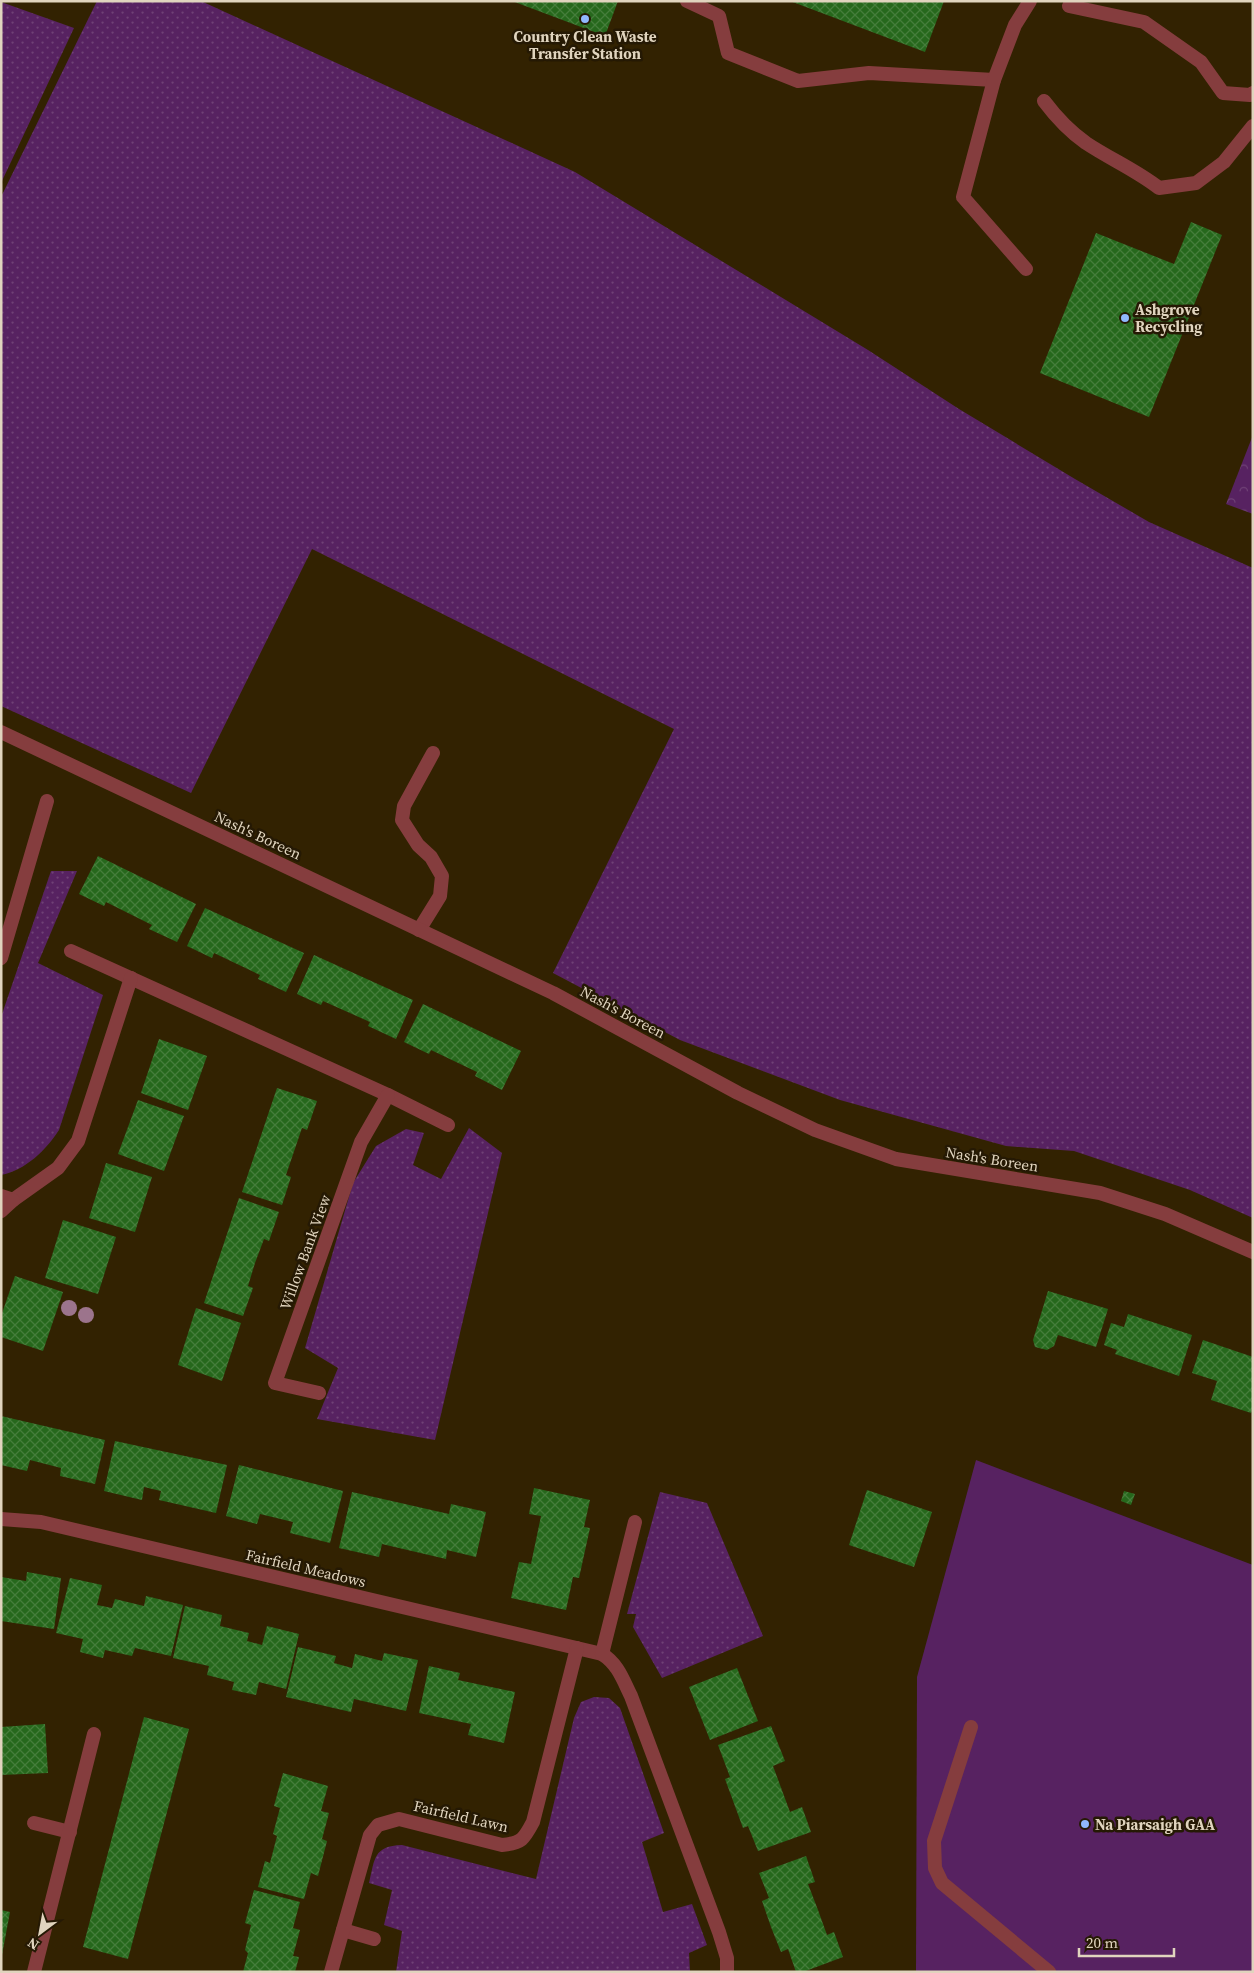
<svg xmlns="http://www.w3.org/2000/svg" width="1254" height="1973" font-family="'Source Serif 4',serif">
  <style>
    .grass { fill: url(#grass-dots) }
    .park { fill: url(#park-crowns) }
    .pitch { fill: #572261 }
    .building { fill: url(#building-cross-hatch) }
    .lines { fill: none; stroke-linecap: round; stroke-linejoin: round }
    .service { stroke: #853d3e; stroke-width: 14 }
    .minor { stroke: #853d3e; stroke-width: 14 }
    .tree { fill: #9c748c }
    .poi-dot { fill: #90b8fd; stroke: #251904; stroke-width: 2 }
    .labels { text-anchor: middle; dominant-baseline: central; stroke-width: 5; stroke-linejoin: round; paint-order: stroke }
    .poi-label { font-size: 15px; font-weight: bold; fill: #e0d4be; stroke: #251904; text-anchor: start }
    .street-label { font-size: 15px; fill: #e0d4be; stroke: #251904 }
  </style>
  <defs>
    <pattern id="grass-dots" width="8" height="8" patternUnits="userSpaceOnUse" patternTransform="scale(1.25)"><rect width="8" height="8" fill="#572261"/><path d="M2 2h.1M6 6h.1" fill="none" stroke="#6f4176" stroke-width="1.8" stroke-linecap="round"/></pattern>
    <pattern id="park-crowns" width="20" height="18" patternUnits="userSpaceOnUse" patternTransform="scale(1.25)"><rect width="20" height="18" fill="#572261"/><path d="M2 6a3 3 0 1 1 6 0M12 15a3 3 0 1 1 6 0" fill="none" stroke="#6f4176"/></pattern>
    <pattern id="building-cross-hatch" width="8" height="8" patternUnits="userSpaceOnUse" patternTransform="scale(1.25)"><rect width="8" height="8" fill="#26681c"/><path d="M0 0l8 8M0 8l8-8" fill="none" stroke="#457d3b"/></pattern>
  </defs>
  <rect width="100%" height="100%" fill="#322201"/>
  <g class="grass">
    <polygon points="97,1 201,1 575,172 868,350 959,409 1075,479 1149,522 1253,568 1253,1218 1190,1190 1074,1151 1006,1146 840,1100 680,1040 553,973 674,729 312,549 191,793 1,706 1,197"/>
    <polygon points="1,2 74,28 1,183"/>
    <path d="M 51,871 L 77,871 L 38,963 L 103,995 L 59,1130 C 46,1150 26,1170 1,1175 L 1,1017 Z"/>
    <polygon points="469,1128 502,1153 435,1440 317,1419 338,1368 305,1348 353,1183 376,1146 406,1129 424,1133 413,1165 441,1179"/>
    <polygon points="660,1492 707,1503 763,1636 662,1678 633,1627 636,1614 627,1614"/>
    <path d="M 594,1697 L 609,1698 L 620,1708 L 664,1833 L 642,1842 L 663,1912 L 692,1904 L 707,1945 L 689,1953 L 690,1972 L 396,1972 L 402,1931 L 384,1925 L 392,1890 L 369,1883 C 375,1859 373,1846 402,1845 L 536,1879 L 574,1718 L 581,1702 Z"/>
  </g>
  <polygon class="park" points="1253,435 1253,514 1226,504"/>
  <polygon class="pitch" points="976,1460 1253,1565 1253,1972 916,1972 917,1677"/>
  <g class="building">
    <polygon points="512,1 618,1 605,36"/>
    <polygon points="790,1 944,1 925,52"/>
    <polygon points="1191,222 1222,235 1149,417 1040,373 1096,233 1174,264"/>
    <polygon points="98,856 196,904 177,942 149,929 152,925 106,902 104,906 79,894"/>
    <polygon points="205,908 304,953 286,992 258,979 260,975 214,953 212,958 187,946"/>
    <polygon points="314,955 413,1000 396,1039 368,1026 370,1022 323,1001 321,1005 297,994"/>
    <polygon points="423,1004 521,1051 502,1090 475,1076 477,1072 431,1050 429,1054 404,1042"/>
    <polygon points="159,1039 207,1056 188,1110 141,1093"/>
    <polygon points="277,1088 317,1101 307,1130 302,1128 286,1175 291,1177 282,1205 242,1192"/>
    <polygon points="138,1100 184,1116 164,1171 118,1154"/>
    <polygon points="106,1163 152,1177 135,1232 89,1218"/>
    <polygon points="239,1198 279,1212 269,1241 264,1239 255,1263 248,1286 253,1288 243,1316 204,1303"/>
    <polygon points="63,1220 116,1237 98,1294 45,1278"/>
    <polygon points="15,1276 63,1292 43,1351 1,1337 1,1316"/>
    <polygon points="1048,1291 1108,1309 1096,1347 1058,1335 1054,1346 1047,1350 1035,1347 1033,1340"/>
    <polygon points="196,1308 241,1323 222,1381 178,1365"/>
    <polygon points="1128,1314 1192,1335 1179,1376 1115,1354 1117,1350 1104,1345 1111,1323 1124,1327"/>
    <polygon points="1203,1340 1253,1357 1253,1408 1251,1413 1211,1400 1217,1381 1192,1373"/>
    <polygon points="1,1416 105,1440 95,1484 60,1476 61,1468 30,1460 27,1471 1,1465"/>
    <polygon points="115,1441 227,1465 216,1513 159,1500 161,1491 144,1487 142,1500 104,1491"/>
    <polygon points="239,1465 343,1491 330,1543 290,1533 293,1522 260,1514 257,1524 226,1516"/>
    <polygon points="534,1488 590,1500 584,1527 590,1528 579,1578 573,1577 566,1610 511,1598 519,1562 531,1564 541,1516 529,1514"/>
    <polygon points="867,1490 932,1512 914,1567 849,1545"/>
    <polygon points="1124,1491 1135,1494 1131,1505 1121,1501"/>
    <polygon points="352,1492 449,1514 451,1504 486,1512 476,1557 447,1550 446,1559 382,1544 379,1557 339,1548"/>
    <polygon points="27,1572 61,1578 54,1629 1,1621 1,1577 26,1581"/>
    <polygon points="70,1578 102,1585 97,1605 112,1608 115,1599 144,1606 146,1596 183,1605 171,1656 135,1648 132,1656 105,1650 103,1658 80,1652 83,1639 56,1633"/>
    <polygon points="185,1606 222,1615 220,1626 249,1633 247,1641 262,1645 267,1626 299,1634 286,1689 259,1682 256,1695 232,1690 234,1682 207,1675 209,1666 173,1658"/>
    <polygon points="298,1647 336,1656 334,1663 352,1668 355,1654 382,1661 384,1653 418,1660 406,1711 354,1699 351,1712 286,1697"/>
    <polygon points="429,1666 460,1673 458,1680 515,1692 504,1743 468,1735 471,1724 419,1713"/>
    <polygon points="737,1668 758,1721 710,1740 689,1687"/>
    <polygon points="144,1717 189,1729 128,1959 83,1947"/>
    <polygon points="45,1724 48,1773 1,1775 1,1727"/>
    <polygon points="771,1726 785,1761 773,1766 790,1812 802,1807 811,1832 758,1851 748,1826 743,1828 725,1779 730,1777 718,1745"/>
    <polygon points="283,1773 328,1786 321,1811 329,1813 322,1839 327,1841 318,1876 311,1873 304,1899 258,1887 265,1861 270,1863 277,1836 273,1834 280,1808 274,1806"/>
    <polygon points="806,1856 815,1882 808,1884 818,1910 827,1935 834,1932 843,1957 803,1972 796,1972 788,1949 781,1952 771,1927 762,1901 769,1898 759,1873"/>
    <polygon points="254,1890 300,1902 293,1928 300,1930 293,1956 299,1957 295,1972 243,1972 248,1953 245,1950 251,1925 245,1923"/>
    <polygon points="1,1910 10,1912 2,1955 1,1955"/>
  </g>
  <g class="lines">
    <g class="service">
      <polyline points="687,1 719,16 728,53 798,81 869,73 994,80"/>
      <polyline points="1069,6 1144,22 1201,62 1223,93 1250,95 1253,93"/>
      <path d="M 1044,101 C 1056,117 1069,131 1086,143 C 1110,159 1136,170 1159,188 L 1196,183 L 1224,162 L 1253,126"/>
      <polyline points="1026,269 963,197 994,80 1015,25 1030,1"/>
      <polyline points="419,930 440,896 442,876 431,857 418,845 402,820 404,806 433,753"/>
      <polyline points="971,1727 934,1841 935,1868 942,1883 1049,1972"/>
    </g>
    <g class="minor">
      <polyline points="1,732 553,993 738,1093 815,1130 896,1159 1100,1193 1165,1214 1253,1252"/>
      <polyline points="71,951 388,1095 448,1125"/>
      <polyline points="1,958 47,801"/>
      <polyline points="1,1196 13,1200 58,1168 78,1141 131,978"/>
      <polyline points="1,1211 13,1200"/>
      <polyline points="319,1393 275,1383 361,1142 388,1095"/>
      <polyline points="1,1519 41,1522 602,1654"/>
      <path d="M 635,1522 L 602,1654 C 618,1664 623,1680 631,1696 L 719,1932 L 727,1958 L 727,1972"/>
      <polyline points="34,1823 70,1832"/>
      <polyline points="343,1930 374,1939"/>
      <polyline points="34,1972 94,1734"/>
      <path d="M 331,1972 L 370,1835 L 378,1825 L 399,1819 L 502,1845 C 522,1843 524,1839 533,1822 L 577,1648"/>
    </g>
  </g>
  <g class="tree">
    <circle cx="69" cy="1308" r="8"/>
    <circle cx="86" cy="1315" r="8"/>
  </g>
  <g class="poi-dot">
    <circle cx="585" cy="19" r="5"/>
    <circle cx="1125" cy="318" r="5"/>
    <circle cx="1085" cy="1824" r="5"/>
  </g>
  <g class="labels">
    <g class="poi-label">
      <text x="585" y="36" text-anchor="middle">Country Clean Waste<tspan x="585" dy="17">Transfer Station</tspan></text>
      <text x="1135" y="309">Ashgrove<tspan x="1135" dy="17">Recycling</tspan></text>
      <text x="1095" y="1824">Na Piarsaigh GAA</text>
    </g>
    <g class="street-label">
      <text transform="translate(258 835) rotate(25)">Nash's Boreen</text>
      <text transform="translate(623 1012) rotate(28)">Nash's Boreen</text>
      <text transform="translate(992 1159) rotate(9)">Nash's Boreen</text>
      <text transform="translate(305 1252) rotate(-70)">Willow Bank View</text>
      <text transform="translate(306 1568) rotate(13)">Fairfield Meadows</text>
      <text transform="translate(461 1816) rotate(13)">Fairfield Lawn</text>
    </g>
  </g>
  <rect width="1254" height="1973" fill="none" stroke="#e0d4be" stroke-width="5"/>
  <g transform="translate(40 1933) rotate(212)" stroke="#251904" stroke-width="4" paint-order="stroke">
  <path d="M0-4L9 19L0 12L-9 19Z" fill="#e0d4be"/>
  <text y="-8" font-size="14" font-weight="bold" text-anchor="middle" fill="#e0d4be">N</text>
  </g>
  <path d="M1079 1948v8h95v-8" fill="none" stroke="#e0d4be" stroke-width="2.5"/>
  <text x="1086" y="1948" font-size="15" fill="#e0d4be" stroke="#251904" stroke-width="4" paint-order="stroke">20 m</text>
</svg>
